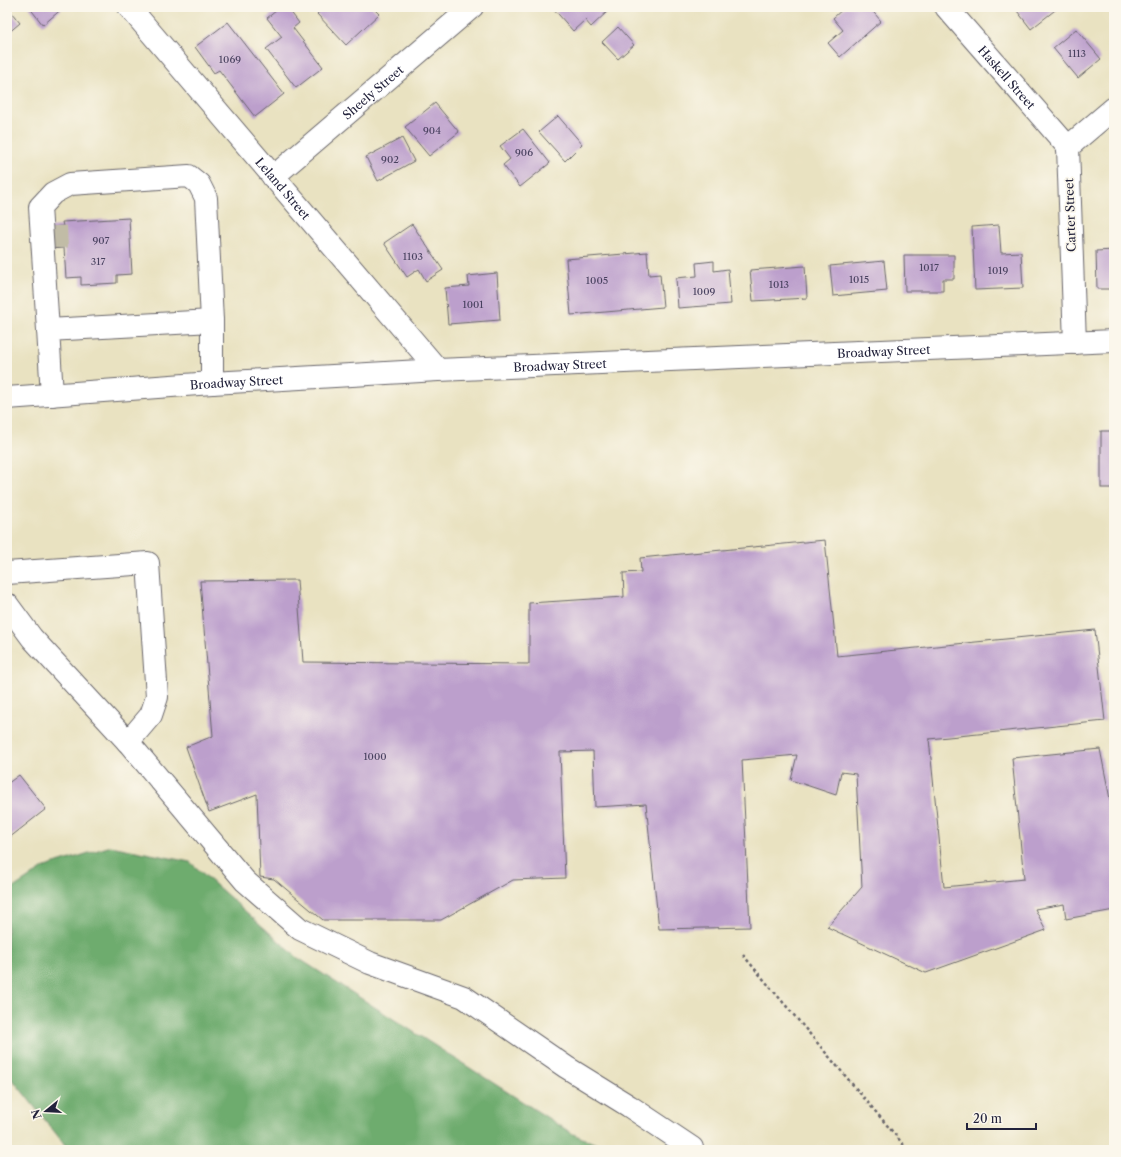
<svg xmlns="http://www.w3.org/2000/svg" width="1121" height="1157" font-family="'Libre Caslon Text',serif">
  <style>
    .forest { fill: #6eac6e; stroke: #486754 }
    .building { fill: #bc9fcc }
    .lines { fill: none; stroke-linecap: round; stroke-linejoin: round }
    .minor-tunnel { stroke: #c1bca6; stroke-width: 22; stroke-dasharray: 22 11; stroke-linecap: butt }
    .minor-casing { stroke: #68656a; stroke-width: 24 }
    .path { stroke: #68656a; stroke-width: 2.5; stroke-dasharray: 3 3; stroke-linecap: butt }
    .minor { stroke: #fff; stroke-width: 22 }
    .labels { text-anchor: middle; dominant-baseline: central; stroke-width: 3.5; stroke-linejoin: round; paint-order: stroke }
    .number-label { font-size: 10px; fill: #48415f }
    .street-label { font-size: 12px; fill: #22223b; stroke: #fbf7ec }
  </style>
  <rect width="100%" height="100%" fill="#fbf7ec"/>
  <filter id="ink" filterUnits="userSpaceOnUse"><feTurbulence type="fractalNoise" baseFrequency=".025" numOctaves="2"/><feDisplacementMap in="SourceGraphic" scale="8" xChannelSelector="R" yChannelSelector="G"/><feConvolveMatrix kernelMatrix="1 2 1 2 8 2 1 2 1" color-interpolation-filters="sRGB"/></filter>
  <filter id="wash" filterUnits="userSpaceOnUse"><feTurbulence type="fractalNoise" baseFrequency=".012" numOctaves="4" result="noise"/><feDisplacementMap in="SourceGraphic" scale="16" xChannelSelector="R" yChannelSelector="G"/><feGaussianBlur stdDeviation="0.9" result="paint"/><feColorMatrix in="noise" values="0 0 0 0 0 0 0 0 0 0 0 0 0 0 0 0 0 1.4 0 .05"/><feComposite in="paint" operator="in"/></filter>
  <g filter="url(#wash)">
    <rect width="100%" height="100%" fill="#e9e2c1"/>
    <polygon class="forest" points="111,846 190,862 298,958 573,1134 610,1150 69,1150 13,1080 7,1080 7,892 45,867"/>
    <g id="blocks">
      <g class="building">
        <polygon points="7,7 20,23 7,34"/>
        <polygon points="29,7 64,7 43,25"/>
        <polygon points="281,7 287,7 299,23 293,28 323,67 296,88 266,49 282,37 267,18"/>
        <polygon points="324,7 334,7 336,9 338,7 372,7 379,14 346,45 317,14"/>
        <polygon points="552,7 606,7 609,10 591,27 585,20 573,31"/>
        <polygon points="845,7 869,7 881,21 840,57 828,43 843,30 833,18"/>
        <polygon points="1014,7 1059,7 1031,29"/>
        <polygon points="228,22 284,94 255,117 219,70 214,73 195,47"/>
        <polygon points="618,27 634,45 618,59 602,42"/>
        <polygon points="1076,29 1101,59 1078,78 1053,48"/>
        <polygon points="435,103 459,132 429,156 405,127"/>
        <polygon points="558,116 582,144 565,161 539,132"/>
        <polygon points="523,129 550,163 520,187 503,165 510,159 500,146"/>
        <polygon points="402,138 414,161 378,181 366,157"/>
        <polygon points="129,218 132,274 117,275 117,283 81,285 81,277 66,278 64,248 49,249 48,227 63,226 62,222"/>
        <polygon points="412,224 443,270 426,281 419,269 407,277 384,243"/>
        <polygon points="999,225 1001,253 1021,252 1023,288 975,290 972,227"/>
        <polygon points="1114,250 1114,289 1097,289 1096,251"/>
        <polygon points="647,252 649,275 660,274 663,307 571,315 566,259"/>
        <polygon points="904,255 954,255 954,279 943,279 943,291 905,291"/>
        <polygon points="714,261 714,271 728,269 731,304 678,308 676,278 697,276 696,263"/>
        <polygon points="884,261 887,291 833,296 830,266"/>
        <polygon points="805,266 807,298 753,301 750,270"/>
        <polygon points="497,273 500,320 448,324 445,288 469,286 468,276"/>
        <rect x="1101" y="431" width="13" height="57"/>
        <polygon points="825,540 837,656 1095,630 1105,721 929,739 944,887 1024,879 1012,758 1100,749 1114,819 1114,910 1066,919 1064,904 1035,909 1046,930 926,973 827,927 862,887 856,774 841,772 836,795 791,780 797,755 742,760 750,927 659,929 646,804 595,807 593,751 560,752 565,878 513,880 441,920 323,920 274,879 260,877 257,794 209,812 186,747 213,736 200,581 297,580 303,662 529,664 529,603 624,597 623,573 641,572 640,558"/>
        <polygon points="19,775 46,809 9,838 7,835 7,784"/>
      </g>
    </g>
  </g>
  <g filter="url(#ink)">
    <use href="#blocks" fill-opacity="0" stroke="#68656a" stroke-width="1"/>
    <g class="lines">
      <polyline class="minor-tunnel" points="56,226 57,248"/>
      <g class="minor-casing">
        <g id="minor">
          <path id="s1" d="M 129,7 L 438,370"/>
          <path id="s2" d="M 946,7 L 1068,147"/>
          <path id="s3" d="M 273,177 L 472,7"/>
          <polyline points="48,330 40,207 53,193 70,184 189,176 199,184 206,198 212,321"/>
          <polyline points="1075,343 1068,147 1114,108"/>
          <polyline points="52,395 48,330 212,321 212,383"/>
          <path id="s4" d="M 7,398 L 212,383 L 438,370 L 1114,341"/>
          <polyline points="7,573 148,563 157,697 151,715 128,742"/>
          <polyline points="7,604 32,638 128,742 245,881 300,929 370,963 464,997 566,1067 629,1106 692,1148"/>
        </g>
      </g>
      <polyline class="path" points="743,955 908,1150"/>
      <use href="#minor" class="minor"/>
    </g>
  </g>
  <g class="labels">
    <g class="number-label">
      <text x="1077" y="53">1113</text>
      <text x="230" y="59">1069</text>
      <text x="432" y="130">904</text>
      <text x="524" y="152">906</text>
      <text x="390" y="159">902</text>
      <text x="101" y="240">907</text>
      <text x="413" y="256">1103</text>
      <text x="98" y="261">317</text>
      <text x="929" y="267">1017</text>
      <text x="998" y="270">1019</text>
      <text x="859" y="279">1015</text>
      <text x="597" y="280">1005</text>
      <text x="779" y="284">1013</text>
      <text x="704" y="291">1009</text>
      <text x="473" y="304">1001</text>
      <text x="375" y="756">1000</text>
    </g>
    <g class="street-label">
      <text stroke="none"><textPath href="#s2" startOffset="93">Haskell Street</textPath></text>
      <text stroke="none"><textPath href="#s3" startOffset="131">Sheely Street</textPath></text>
      <text stroke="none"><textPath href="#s1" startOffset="238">Leland Street</textPath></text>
      <text transform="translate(1070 215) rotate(-92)">Carter Street</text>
      <text stroke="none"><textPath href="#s4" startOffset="878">Broadway Street</textPath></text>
      <text stroke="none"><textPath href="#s4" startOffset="554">Broadway Street</textPath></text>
      <text stroke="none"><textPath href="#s4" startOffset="230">Broadway Street</textPath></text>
    </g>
  </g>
  <rect width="1121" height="1157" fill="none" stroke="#fbf7ec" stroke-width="24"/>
  <g transform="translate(46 1111) rotate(252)" stroke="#fbf7ec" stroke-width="3" paint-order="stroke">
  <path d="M0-3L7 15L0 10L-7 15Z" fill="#22223b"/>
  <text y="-6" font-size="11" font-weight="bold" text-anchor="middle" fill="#22223b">N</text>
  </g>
  <path d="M967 1123v6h69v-6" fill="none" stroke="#22223b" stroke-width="2"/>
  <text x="973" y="1123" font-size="12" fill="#22223b" stroke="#fbf7ec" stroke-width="3" paint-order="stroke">20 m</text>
</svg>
